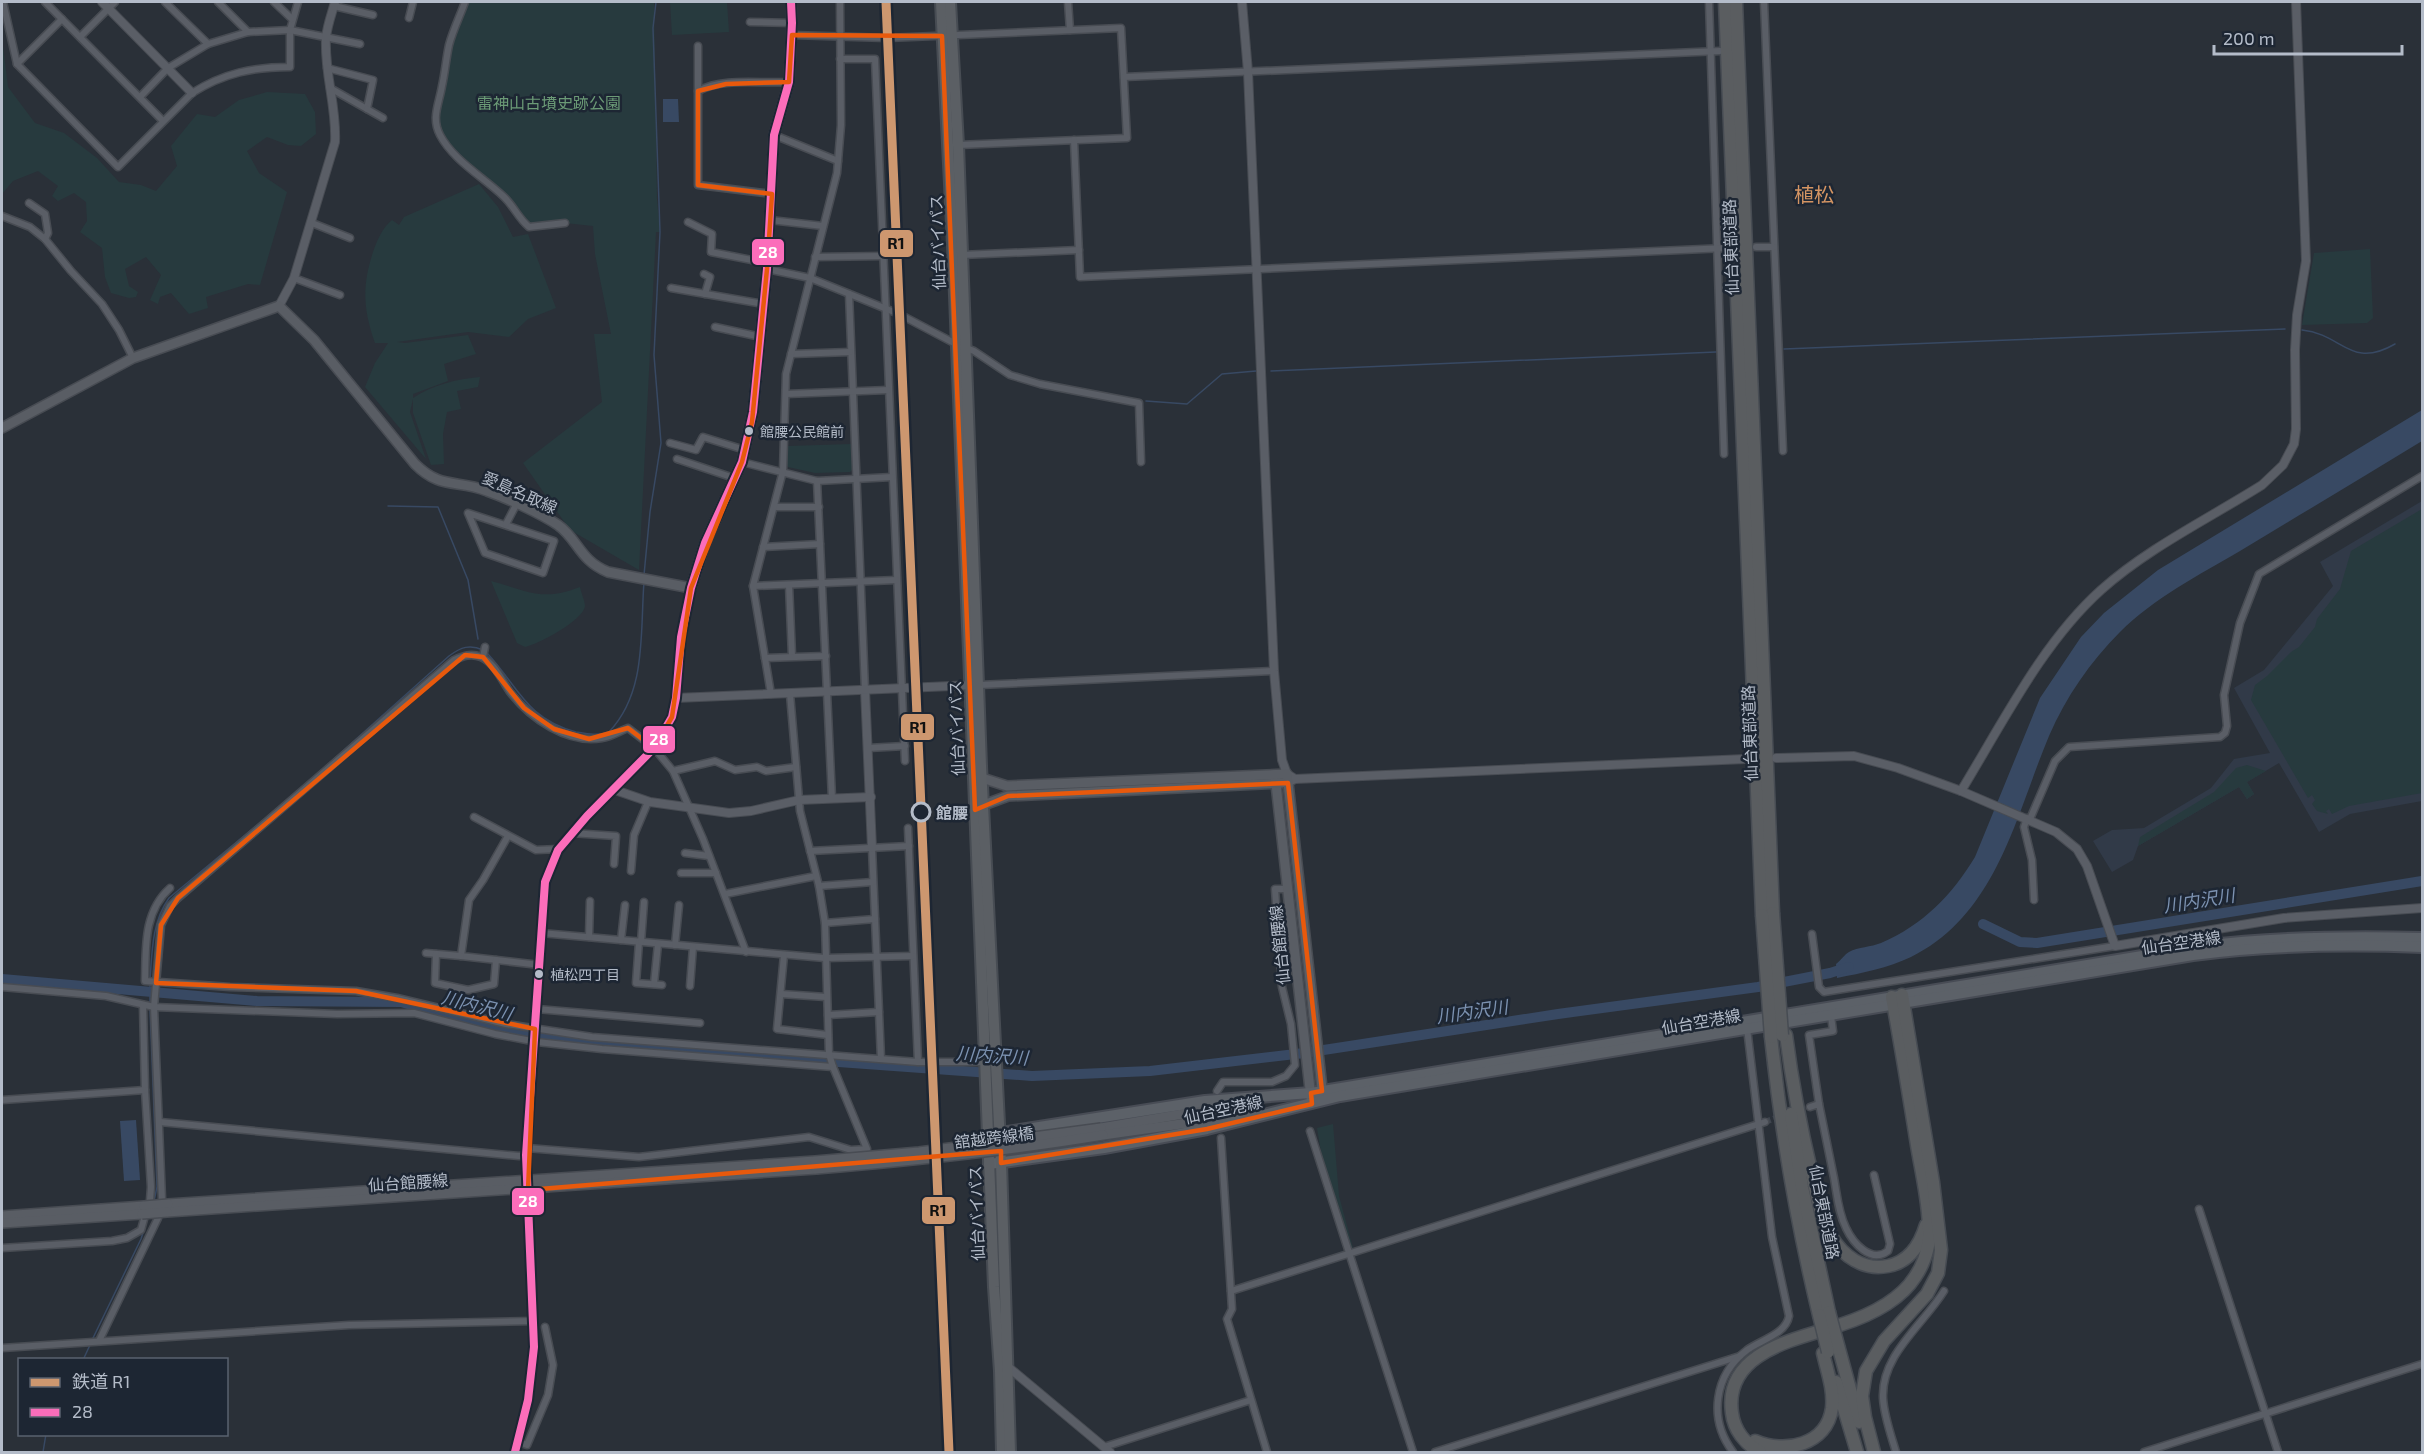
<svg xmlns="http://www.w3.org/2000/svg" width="2424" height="1454" font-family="'Exo 2','Noto Sans JP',sans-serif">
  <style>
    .airport { fill: #313a48 }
    .green { fill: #273a3e }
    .water { fill: #384963 }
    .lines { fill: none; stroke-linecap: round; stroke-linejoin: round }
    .stream { stroke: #384963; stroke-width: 1.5 }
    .river { stroke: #384963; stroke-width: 10 }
    .minor-tunnel { stroke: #3f454e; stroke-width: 6; stroke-dasharray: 6 3; stroke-linecap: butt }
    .minor-casing { stroke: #484c53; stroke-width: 9 }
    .tertiary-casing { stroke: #484c53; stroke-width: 10 }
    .secondary-casing { stroke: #484c53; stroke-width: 12 }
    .primary-casing { stroke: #484c55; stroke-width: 14 }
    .trunk-casing { stroke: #474c53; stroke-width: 14 }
    .motorway-casing { stroke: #474c53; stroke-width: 15 }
    .minor { stroke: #5a5e66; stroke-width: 6 }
    .tertiary { stroke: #5a5e66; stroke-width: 8 }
    .secondary { stroke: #595d64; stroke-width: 9 }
    .primary { stroke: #5c6168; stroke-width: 10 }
    .trunk { stroke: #5b5f64; stroke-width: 10 }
    .motorway { stroke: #5a5d60; stroke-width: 12 }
    .secondary-bridge-casing { stroke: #484c53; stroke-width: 12; stroke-linecap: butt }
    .motorway-bridge-casing { stroke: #474c53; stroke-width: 15; stroke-linecap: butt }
    .secondary-bridge { stroke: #595d64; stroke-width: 9 }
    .motorway-bridge { stroke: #5a5d60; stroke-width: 12 }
    .bus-1-casing { stroke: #1d2633; stroke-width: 12 }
    .bus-1 { stroke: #fb6dba; stroke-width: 8 }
    .rail-1-casing { stroke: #1d2633; stroke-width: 14 }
    .rail-1 { stroke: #cd976f; stroke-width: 9 }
    .marked { fill: none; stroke: #e8590c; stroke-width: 4.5; stroke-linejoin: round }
    .bus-dot { fill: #b4bcc9; stroke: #1d2633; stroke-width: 2 }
    .stop-dot { fill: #1d2633; stroke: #b4bcc9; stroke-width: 3 }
    .labels { text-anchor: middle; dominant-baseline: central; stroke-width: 5; stroke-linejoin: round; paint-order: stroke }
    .bus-label { font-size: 14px; fill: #b4bcc9; stroke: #1d2633; text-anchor: start }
    .park-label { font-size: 16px; fill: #6b9a76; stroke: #1d2633 }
    .street-label { font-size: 16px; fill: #b4bcc9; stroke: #1d2633 }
    .stop-label { font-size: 16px; font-weight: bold; fill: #b4bcc9; stroke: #1d2633; text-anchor: start }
    .water-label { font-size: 18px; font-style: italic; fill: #7c92b1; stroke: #1d2633 }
    .quarter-label { font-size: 20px; fill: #d59563; stroke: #1d2633 }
    .line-badge { stroke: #1d2633; stroke-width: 2 }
    .badge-label { font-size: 16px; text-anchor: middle; font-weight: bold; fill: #fff }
    .pale-badge-label { font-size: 16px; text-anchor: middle; font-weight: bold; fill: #111 }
  </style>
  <rect width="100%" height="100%" fill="#2a3038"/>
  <polygon class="airport" points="2422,501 2422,801 2350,814 2319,832 2279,763 2247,782 2254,794 2247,799 2239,787 2138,846 2133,860 2112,872 2093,841 2112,830 2144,828 2211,788 2234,759 2270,753 2234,688 2264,670 2333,586 2320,562"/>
  <g class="green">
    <polygon points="464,2 654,2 657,199 660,232 656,232 639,570 570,530 523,463 602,402 594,334 611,334 595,254 593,226 565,223 529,227 503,196 441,138 436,109 449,44"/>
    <polygon points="670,2 727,2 729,32 672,35"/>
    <polygon points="2,38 8,87 35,123 64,133 97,158 119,182 141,185 156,191 177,166 171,146 197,114 215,117 239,100 267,92 305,94 315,112 316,134 301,146 288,145 267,137 247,151 259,173 287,192 260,285 248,284 206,297 208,308 189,314 171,293 160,297 158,304 150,300 161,275 146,257 125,269 129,286 138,292 136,297 129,298 111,293 105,277 102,248 80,232 87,221 86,202 74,193 58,201 52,196 58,186 38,171 13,181 2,194"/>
    <path d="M 479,184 L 498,207 L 513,237 L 528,234 L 556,308 L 528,319 L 509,337 L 468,332 L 397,342 L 405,343 L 468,335 L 476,354 L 444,364 L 448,381 L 413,394 L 413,398 C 432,385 457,379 480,377 L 478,387 L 457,391 L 461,409 L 447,412 L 443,434 L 444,464 L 431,465 L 413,413 L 413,399 L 410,412 L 426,459 L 365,387 L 375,363 L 388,343 L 375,343 C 363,309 362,286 373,252 C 377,240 383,227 392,220 L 399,225 L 404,217 Z"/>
    <polygon points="2370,249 2373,318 2367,323 2302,325 2314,253"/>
    <polygon points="851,444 853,469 850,472 815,473 788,467 786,464 788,446"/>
    <polygon points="2422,509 2422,793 2349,806 2332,814 2329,809 2326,811 2328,814 2317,811 2312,804 2315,800 2312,795 2308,798 2251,700 2255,685 2267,676 2291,652 2299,647 2315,627 2317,619 2340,589 2351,551"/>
    <path d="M 491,581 C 529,591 541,602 580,587 C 581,593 585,601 585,606 C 583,621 538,644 525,647 L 517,643 Z"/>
    <polygon points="2247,765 2266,771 2247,782 2254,794 2247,799 2239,787 2138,846 2140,837 2214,792 2236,768"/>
    <polygon points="1333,1124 1339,1196 1353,1248 1351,1249 1322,1158 1317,1128"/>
  </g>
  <g class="water">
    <polygon points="663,99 678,99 679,122 663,122"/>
    <path d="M 2422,410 L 2422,441 C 2362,478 2301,514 2240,551 C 2199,575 2154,598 2120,632 C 2090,662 2066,697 2049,736 C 2015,817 1997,914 1911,957 C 1888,968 1862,973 1837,978 L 1836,964 C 1840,961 1845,954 1849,952 C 1858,947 1871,947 1881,943 C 1923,925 1952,895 1975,857 L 2040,698 L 2081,637 L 2104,613 L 2158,570 Z"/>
    <polygon points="136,1120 140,1180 124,1181 120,1121"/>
  </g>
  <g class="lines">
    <g class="stream">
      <path d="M 2302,330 C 2343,334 2350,370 2395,344"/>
      <polyline points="1784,349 2285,329"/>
      <polyline points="1271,371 1716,352"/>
      <polyline points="1146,401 1187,404 1222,374 1256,371"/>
      <polyline points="388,506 438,507 468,580 478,639"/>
      <polyline points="644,575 650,512 661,443 654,355 660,232 653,28 656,2"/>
      <path d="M 487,653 C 518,686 526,719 576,732 C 588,734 598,736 609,732 C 647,692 640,633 644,582"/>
      <path d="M 150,980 C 152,951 152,922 169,898 L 297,792 L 449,656 C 461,647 470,644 483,650"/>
      <polyline points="150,1004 150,985"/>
      <polyline points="150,1009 157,1187 154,1201"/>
      <polyline points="93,1338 141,1239 148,1217"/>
      <polyline points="83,1360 90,1345"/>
      <polyline points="43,1452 46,1434"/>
    </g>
    <g class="river">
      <polyline points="1983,924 2020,942 2037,943 2422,881"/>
      <polyline points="2,979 257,1001 401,1002 484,1026 529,1035 602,1045 1032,1076 1150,1071 1304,1053 1558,1014 1758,987 1830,973 1849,967"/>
    </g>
    <polyline class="minor-tunnel" points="1765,1122 1781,1116"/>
    <g class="minor-casing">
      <g id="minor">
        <path d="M 3,2 L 17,64 L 118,167 L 192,93 C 224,73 253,67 290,67 L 290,30 L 298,2"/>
        <polyline points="45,2 163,121"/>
        <polyline points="165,2 208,44"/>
        <polyline points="218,2 248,32"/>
        <polyline points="274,2 292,19"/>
        <path d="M 465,2 C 460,16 453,30 449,45 C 446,59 445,73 442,86 C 439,104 431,118 440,135 C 453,160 483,177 503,196 C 514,206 518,218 529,227 L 565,223"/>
        <polyline points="1068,2 1070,30"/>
        <polyline points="1709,2 1724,454"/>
        <polyline points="1764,2 1783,451"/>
        <polyline points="334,6 373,15"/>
        <polyline points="409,18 413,2"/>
        <polyline points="750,22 792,23"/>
        <polyline points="792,35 887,38 1121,28 1127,138 958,145"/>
        <polyline points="80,37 115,2"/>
        <polyline points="698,46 698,185 772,194"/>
        <polyline points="840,59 875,59 905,761"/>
        <polyline points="17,64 62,19"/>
        <polyline points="327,68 373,80 367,109 330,88"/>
        <polyline points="1124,77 1720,51"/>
        <path d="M 698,91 C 724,77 760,84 789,82"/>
        <polyline points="140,97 168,68 208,44 248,32 290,30 360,44"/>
        <polyline points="367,109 383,118"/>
        <polyline points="774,135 838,161"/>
        <polyline points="1074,140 1080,277 1726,248"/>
        <polyline points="29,203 45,214 48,233 45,239"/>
        <polyline points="2,216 30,227 45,239 71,271 102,304 119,330 133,358"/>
        <polyline points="770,220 823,226"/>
        <polyline points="688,222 712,234 711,252 767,263"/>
        <polyline points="312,223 350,238"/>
        <polyline points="1756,247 1774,247"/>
        <polyline points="961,255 1079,250"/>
        <polyline points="815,257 883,256"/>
        <polyline points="767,269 810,278 899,314 956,344 974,351 1010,375 1040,384 1139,403 1141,462"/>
        <polyline points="704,274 710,277 705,294"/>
        <polyline points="294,278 340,295"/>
        <polyline points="671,288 764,304"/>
        <polyline points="849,294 865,690"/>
        <polyline points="715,327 761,337"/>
        <polyline points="791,354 850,352"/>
        <polyline points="786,394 888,390"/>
        <polyline points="670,443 696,450 703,437 745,450"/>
        <polyline points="677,459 734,478"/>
        <polyline points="742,462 817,481 892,477"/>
        <polyline points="817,481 832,798"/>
        <polyline points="774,507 819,507"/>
        <polygon points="468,513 554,541 543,573 485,553"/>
        <polyline points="506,524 516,505"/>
        <polyline points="763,547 820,544"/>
        <polyline points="789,585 792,656"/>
        <polyline points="753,586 896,580"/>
        <polyline points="483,657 485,647"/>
        <polyline points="765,658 826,656"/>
        <polyline points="979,685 1274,671"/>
        <polyline points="771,694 753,586 783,471 786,374 837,173 841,125 840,2"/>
        <polyline points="868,748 905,746"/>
        <polyline points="673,771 715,761 735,770 757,767 766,771 796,767"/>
        <polyline points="474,817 536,850 559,849"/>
        <polyline points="2027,818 2024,827 2032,860 2034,900"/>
        <polyline points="2030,819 2055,761 2069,747 2220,737 2225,733 2227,726 2224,695 2240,623 2259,574 2422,476"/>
        <polyline points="908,828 918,1062"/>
        <polyline points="571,833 616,836 614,864"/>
        <polyline points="508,836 483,880 469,900 461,956 540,965"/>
        <polyline points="872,848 881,1059"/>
        <polyline points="810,851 909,846"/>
        <polyline points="685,853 709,856"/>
        <polyline points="631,871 634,835 648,802"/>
        <polyline points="681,873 716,873"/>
        <polyline points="819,886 873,882"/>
        <path d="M 170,888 C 143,912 146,948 145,981 L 230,987 L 356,991 L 397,998 L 506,1024 L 592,1037 L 918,1062 L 985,1062"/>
        <polyline points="725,894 816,876"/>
        <polyline points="825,923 875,919"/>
        <polyline points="541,933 825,958 913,956"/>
        <polyline points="1812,934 1819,987 1824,992 2115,946"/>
        <polyline points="589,937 590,901"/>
        <polyline points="621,940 625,905"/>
        <polyline points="639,942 636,983 662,985"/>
        <polyline points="641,942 644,902"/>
        <polyline points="675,945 679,905"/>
        <polyline points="426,953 461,956"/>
        <polyline points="436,954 435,983 468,990 494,984 496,960"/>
        <polyline points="784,955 777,1029 828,1035"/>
        <polyline points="654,984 658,944"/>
        <polyline points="690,986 693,947"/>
        <polyline points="2,987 106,996 154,1007 337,1014 414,1013 495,1034 537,1042 602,1049 833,1067"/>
        <polyline points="781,994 826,997"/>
        <polyline points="143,1005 145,1090 151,1187 150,1200"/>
        <polyline points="537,1009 700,1023"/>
        <polyline points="828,1015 879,1012"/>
        <polyline points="1217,1091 1223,1082 1272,1082 1286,1076 1295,1065 1291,1024 1282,987 1275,889 1288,889"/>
        <polyline points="2,1100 145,1090"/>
        <polyline points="1819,1104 1809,1035 1833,1031 1831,1016"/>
        <path d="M 1810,1107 L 1819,1104 C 1824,1128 1829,1153 1834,1178 C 1837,1194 1838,1212 1846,1228 C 1853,1243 1871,1264 1888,1251 L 1890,1244 L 1874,1175"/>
        <polyline points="160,1122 519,1156 526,1155"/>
        <polyline points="1310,1131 1413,1452"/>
        <polyline points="1221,1138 1232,1309 1227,1319 1267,1452"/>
        <polyline points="527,1148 639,1157 809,1137 851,1150 867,1149 833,1067 829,1054 825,923 819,886 800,811 790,694"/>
        <path d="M 162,1199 L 154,1007 L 161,925 L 170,906 L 178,898 L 454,660 C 463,656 471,653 481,657 C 495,663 502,681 510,692 C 531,719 567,744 602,738 C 611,737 620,731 628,728 L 654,748 L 673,771 L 703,839 L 746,952"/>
        <polyline points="2199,1209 2278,1452"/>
        <polyline points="2,1248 112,1241 127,1238 141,1230 144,1219"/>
        <polyline points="1231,1291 1765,1122"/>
        <polyline points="99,1341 158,1218"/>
        <polyline points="2,1348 349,1325 534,1321"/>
        <polyline points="518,1442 527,1445 548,1395 553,1365 545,1327"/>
        <polyline points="1104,1447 1251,1400"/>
        <polyline points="1435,1452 1740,1356"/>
        <path d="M 1733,1452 C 1708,1419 1714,1375 1747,1350 C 1761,1340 1786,1334 1789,1316 L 1772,1237 L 1747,1028"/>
        <path d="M 1896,1452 C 1891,1435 1884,1416 1883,1398 C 1881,1355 1923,1325 1944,1291"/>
        <polyline points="2144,1452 2422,1364"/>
      </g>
    </g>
    <g class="tertiary-casing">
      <g id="tertiary">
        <polyline points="102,2 192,93"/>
        <polyline points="1242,2 1248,72 1274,671 1282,760 1287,774 1295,779"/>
        <path d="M 279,306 L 294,278 L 335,142 C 337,107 324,73 326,38 C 327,26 332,13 335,2"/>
        <polyline points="865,690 872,848"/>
        <polyline points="676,698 974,685"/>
        <polyline points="1776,758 1854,756 1898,768 1961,791 2056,832 2077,849 2087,866 2115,946 2284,918 2422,908"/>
        <polyline points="1291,781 1295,779 1745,759"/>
        <polyline points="615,790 650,802 729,813 751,811 799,800 871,797"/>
        <path d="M 1961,791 C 2002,724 2042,643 2101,590 C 2148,548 2208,519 2262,485 L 2283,465 L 2294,444 L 2296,429 L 2295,350 L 2297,315 L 2306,261 L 2296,2"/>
        <polyline points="1007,1366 1110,1452"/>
        <polyline points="515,1452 528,1400 534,1347 526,1155 545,882 559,849 587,816 654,748 667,729 672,717 676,698 681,637 691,588"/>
      </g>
    </g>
    <g class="secondary-casing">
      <g id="secondary">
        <path d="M 2,428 L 133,358 L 279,306 L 314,340 L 415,464 C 441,490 456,479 487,491 C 507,498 540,513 558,525 C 578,539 579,560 608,572 L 691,588 L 705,543 L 742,462 L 753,412 L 767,269 L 774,135 L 789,82 L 792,23 L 791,2"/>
        <polyline points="1275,775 1311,1098"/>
        <polyline points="976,779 982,778 1007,786 1287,774 1323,1097"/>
        <polyline points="978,807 1008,796 1282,783"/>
        <polyline points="1101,1128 1253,1102"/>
        <polyline points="1103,1135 1252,1114"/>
        <polyline points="168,1204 815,1161"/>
        <polyline points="167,1212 816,1169"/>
        <polyline points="2,1216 144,1206"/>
        <polyline points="2,1223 142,1214"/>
      </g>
    </g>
    <g class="primary-casing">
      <g id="primary">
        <path d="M 988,1135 L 1205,1101 L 1311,1093 L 2203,946 C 2276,937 2349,936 2422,938"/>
        <path d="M 989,1164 L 1104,1148 L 1207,1129 L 1340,1096 L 2193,955 C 2270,945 2345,944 2422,947"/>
      </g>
    </g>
    <g class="trunk-casing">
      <g id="trunk">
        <polyline points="941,2 953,245 994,1287 1000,1371 1002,1452"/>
        <polyline points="950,2 958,145 981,766 1001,1163 1010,1452"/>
      </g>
    </g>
    <g class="motorway-casing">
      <g id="motorway">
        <polyline points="1725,2 1762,915"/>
        <polyline points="1736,2 1773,913"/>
        <path d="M 1786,1035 C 1792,1082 1801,1129 1812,1175 C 1817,1195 1820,1218 1831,1236 C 1843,1256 1863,1271 1888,1266 C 1909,1262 1920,1245 1926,1225"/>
        <path d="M 1771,1037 C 1781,1131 1797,1224 1819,1315"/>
        <polyline points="1791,1114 1802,1187 1829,1312"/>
        <polyline points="1839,1349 1859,1422"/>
        <polyline points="1836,1382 1857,1452"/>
        <path d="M 1755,1441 C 1785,1454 1827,1445 1832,1408 C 1834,1389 1827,1371 1823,1353"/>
        <path d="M 1760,1452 C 1745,1444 1734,1430 1732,1413 C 1723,1351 1798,1339 1840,1325 C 1868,1316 1899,1302 1915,1277 C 1922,1267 1928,1252 1929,1239 C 1930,1208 1922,1175 1917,1145 C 1909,1095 1901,1046 1892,997"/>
        <polyline points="1874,1452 1865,1417 1862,1396 1866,1371 1884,1341 1927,1294 1938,1273 1941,1250 1933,1182 1902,995"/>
      </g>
    </g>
    <use href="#minor" class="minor"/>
    <use href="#tertiary" class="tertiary"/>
    <use href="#secondary" class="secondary"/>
    <use href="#primary" class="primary"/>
    <use href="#trunk" class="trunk"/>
    <use href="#motorway" class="motorway"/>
    <g class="secondary-bridge-casing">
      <g id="secondary-bridge">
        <polyline points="815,1161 919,1152 1101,1128"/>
        <path d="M 816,1169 C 912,1161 1007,1151 1103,1135"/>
        <polyline points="144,1206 168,1204"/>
        <polyline points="142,1214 167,1212"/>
      </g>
    </g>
    <g class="motorway-bridge-casing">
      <g id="motorway-bridge">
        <polyline points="1773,913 1782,1035"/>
        <polyline points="1762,915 1771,1037"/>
        <polyline points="1829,1312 1839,1349"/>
        <polyline points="1819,1315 1828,1352"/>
      </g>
    </g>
    <use href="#secondary-bridge" class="secondary-bridge"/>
    <use href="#motorway-bridge" class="motorway-bridge"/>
    <g class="bus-1-casing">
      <polyline id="bus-1" points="515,1452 528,1400 534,1347 526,1155 545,882 558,850 587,816 654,748 672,717 676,698 681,637 691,588 705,543 742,462 753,412 767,269 774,135 789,82 792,23 791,2"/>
    </g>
    <use href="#bus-1" class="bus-1"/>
    <g class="rail-1-casing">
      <polyline id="rail-1" points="886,2 949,1452"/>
    </g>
    <use href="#rail-1" class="rail-1"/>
  </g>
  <path class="marked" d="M 792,35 L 942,36 L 975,810 L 1008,796 L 1288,783 L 1322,1091 L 1311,1093 L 1312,1104 L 1207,1129 L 1001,1163 L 1001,1151 L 528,1190 L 535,1029 L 356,991 L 156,983 L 161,925 L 178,898 L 465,655 L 483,657 L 524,708 L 554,729 L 589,739 L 628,728 L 654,748 L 672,717 L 691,588 L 742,462 L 752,422 L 767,269 L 772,194 L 698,185 L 698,91 L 726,84 L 789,82 Z"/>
  <g class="bus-dot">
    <circle cx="749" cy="431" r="5"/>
    <circle cx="539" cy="974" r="5"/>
  </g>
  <circle class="stop-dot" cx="921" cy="812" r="9"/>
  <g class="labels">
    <g class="bus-label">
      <text x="760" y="431">館腰公民館前</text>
      <text x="550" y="974">植松四丁目</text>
    </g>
    <g class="park-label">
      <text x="549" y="102">雷神山古墳史跡公園</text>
    </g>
    <g class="street-label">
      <text transform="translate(937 242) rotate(-92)">仙台バイパス</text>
      <text transform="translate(1730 247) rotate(-92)">仙台東部道路</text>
      <text transform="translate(520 492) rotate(24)">愛島名取線</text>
      <text transform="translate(956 728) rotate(-92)">仙台バイパス</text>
      <text transform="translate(1749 733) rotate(-92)">仙台東部道路</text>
      <text transform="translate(2181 942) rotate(-8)">仙台空港線</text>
      <text transform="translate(1279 945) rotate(-96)">仙台館腰線</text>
      <text transform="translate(1701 1021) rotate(-10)">仙台空港線</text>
      <text transform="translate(1223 1109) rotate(-12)">仙台空港線</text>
      <text transform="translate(994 1137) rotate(-7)">舘越跨線橋</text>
      <text transform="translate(408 1182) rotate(-4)">仙台館腰線</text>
      <text transform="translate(1825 1212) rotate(79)">仙台東部道路</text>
      <text transform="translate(976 1213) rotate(-92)">仙台バイパス</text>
    </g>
    <g class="stop-label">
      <text x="936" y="812">館腰</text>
    </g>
    <g class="water-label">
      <text transform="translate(2199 900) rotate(-9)">川内沢川</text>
      <text transform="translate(477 1005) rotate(14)">川内沢川</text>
      <text transform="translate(1472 1011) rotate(-8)">川内沢川</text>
      <text transform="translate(992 1055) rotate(4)">川内沢川</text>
    </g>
    <g class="quarter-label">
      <text x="1814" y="194">植松</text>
    </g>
  </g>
  <g class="line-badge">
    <rect x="879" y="229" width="35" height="29" rx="6" fill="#cd976f"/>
    <rect x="751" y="238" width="34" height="28" rx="6" fill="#fb6dba"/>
    <rect x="900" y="713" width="35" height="28" rx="6" fill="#cd976f"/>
    <rect x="642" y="725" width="34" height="29" rx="6" fill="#fb6dba"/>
    <rect x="511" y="1187" width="34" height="29" rx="6" fill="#fb6dba"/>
    <rect x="921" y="1196" width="35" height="29" rx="6" fill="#cd976f"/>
  </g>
  <g class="badge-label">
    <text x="768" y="258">28</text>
    <text x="659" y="745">28</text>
    <text x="528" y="1207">28</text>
  </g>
  <g class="pale-badge-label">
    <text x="896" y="249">R1</text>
    <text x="918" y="733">R1</text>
    <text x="938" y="1216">R1</text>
  </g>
  <rect width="2424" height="1454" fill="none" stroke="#b4bcc9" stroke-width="6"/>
  <rect x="18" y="1358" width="210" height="78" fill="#1d2633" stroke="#59626f" stroke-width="1.5"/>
  <rect x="30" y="1378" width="30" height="9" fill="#cd976f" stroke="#59626f" stroke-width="1.5"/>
  <text x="72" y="1388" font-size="18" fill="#b4bcc9">鉄道 R1</text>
  <rect x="30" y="1408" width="30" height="9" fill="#fb6dba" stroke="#59626f" stroke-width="1.5"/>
  <text x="72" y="1418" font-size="18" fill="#b4bcc9">28</text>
  <path d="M2214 45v9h188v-9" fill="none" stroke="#b4bcc9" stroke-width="3"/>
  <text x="2223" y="45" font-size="18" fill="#b4bcc9" stroke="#1d2633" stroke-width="4.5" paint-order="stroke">200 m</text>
</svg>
